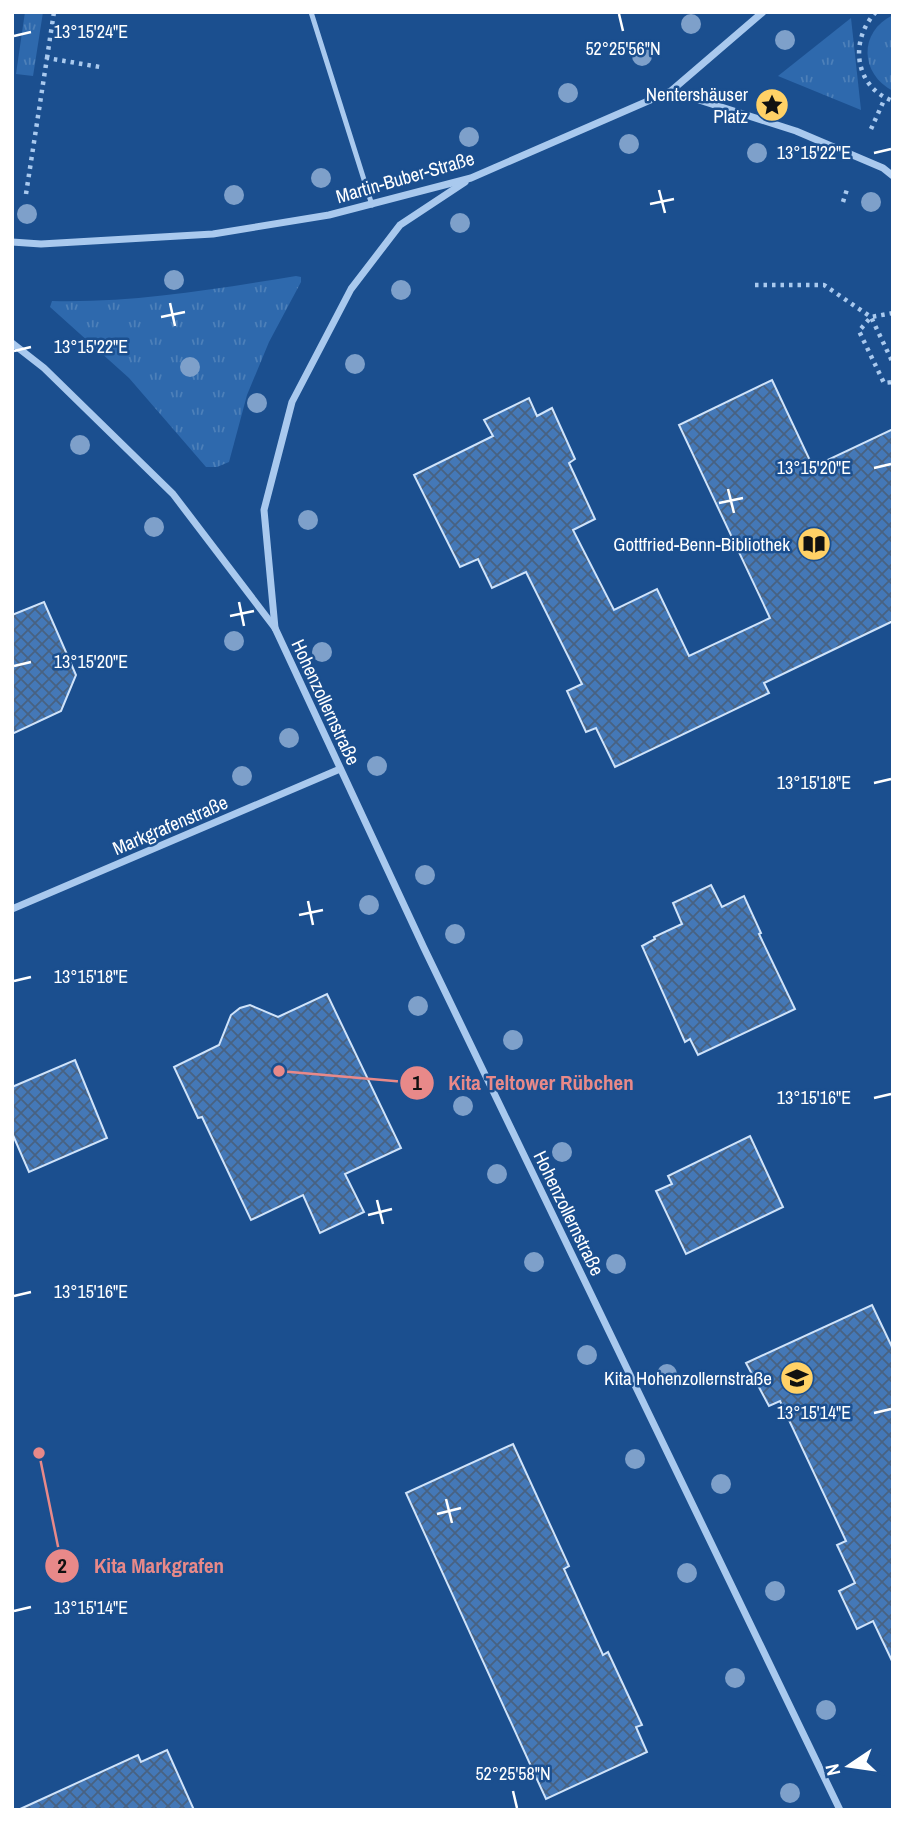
<svg xmlns="http://www.w3.org/2000/svg" width="905" height="1822" font-family="'Archivo Narrow',sans-serif">
  <style>
    .grass { fill: url(#grass-tufts) }
    .building { fill: url(#building-cross-hatch); stroke: #cfe3fa; stroke-width: 2 }
    .lines { fill: none; stroke-linecap: round; stroke-linejoin: round }
    .path { stroke: #a9c9ee; stroke-width: 4.5; stroke-dasharray: 3.5 5; stroke-linecap: butt }
    .lane { stroke: #a9c9ee; stroke-width: 5 }
    .street { stroke: #a9c9ee; stroke-width: 7 }
    .tree { fill: #7ea0ca }
    .ticks { fill: none; stroke: #fff; stroke-width: 2.5 }
    .labels { text-anchor: middle; dominant-baseline: central; stroke-width: 5; stroke-linejoin: round; paint-order: stroke }
    .poi-label { font-size: 19px; fill: #fff; stroke: #1b4f8f; text-anchor: end }
    .street-label { font-size: 19px; fill: #fff; stroke: #1b4f8f }
    .ticks-label { font-size: 18px; text-anchor: middle; fill: #fff; stroke: #1b4f8f; stroke-width: 5; stroke-linejoin: round; paint-order: stroke }
    .leader { fill: none; stroke: #e88989; stroke-width: 2.5 }
    .callout-dot { fill: #e88989; stroke: #1b4f8f; stroke-width: 2.5 }
    .mark-label { font-size: 21px; text-anchor: middle; font-weight: bold; fill: #111 }
    .callout-label { font-size: 21px; text-anchor: middle; font-weight: bold; fill: #e88989; stroke: #1b4f8f; stroke-width: 5; stroke-linejoin: round; paint-order: stroke }
  </style>
  <defs>
    <pattern id="grass-tufts" width="24" height="20" patternUnits="userSpaceOnUse" patternTransform="scale(1.75)"><rect width="24" height="20" fill="#2e69ad"/><path d="M3 7l-1-3M5 7V3M7 7l1-3M15 17l-1-3M17 17v-4M19 17l1-3" fill="none" stroke="#4d80b9"/></pattern>
    <pattern id="building-cross-hatch" width="8" height="8" patternUnits="userSpaceOnUse" patternTransform="scale(1.75)"><rect width="8" height="8" fill="#4478b7"/><path d="M0 0l8 8M0 8l8-8" fill="none" stroke="#486282"/></pattern>
  </defs>
  <rect width="100%" height="100%" fill="#1b4f8f"/>
  <g class="grass">
    <polygon points="25,12 43,12 33,76 16,74"/>
    <path d="M 893,15 L 893,91 C 860,74 858,32 893,15 Z"/>
    <polygon points="851,18 861,110 778,76"/>
    <path d="M 296,276 L 301,277 L 301,282 L 269,342 L 247,395 L 229,462 L 217,467 L 206,467 L 129,378 L 50,307 L 52,301 C 134,303 215,289 296,276 Z"/>
  </g>
  <g class="building">
    <polygon points="772,380 813,467 893,429 893,621 764,683 769,693 615,767 596,728 586,732 567,691 582,684 526,572 492,588 478,559 460,567 414,475 493,436 484,420 529,398 537,416 552,408 575,459 569,463 595,519 573,530 614,610 657,589 689,656 770,618 679,425"/>
    <polygon points="44,602 76,675 61,711 12,734 12,615"/>
    <polygon points="711,885 722,907 744,896 761,933 759,934 795,1009 698,1055 690,1039 685,1042 642,946 655,939 654,937 682,924 673,903"/>
    <polygon points="327,994 401,1148 345,1174 364,1212 320,1233 303,1195 251,1220 202,1117 198,1118 174,1067 219,1045 231,1015 240,1008 250,1005 278,1017"/>
    <polygon points="75,1060 107,1138 29,1172 12,1133 12,1087"/>
    <polygon points="750,1136 783,1207 686,1254 656,1191 672,1184 668,1176"/>
    <polygon points="872,1305 893,1349 893,1663 873,1621 857,1629 839,1591 855,1583 837,1545 846,1541 780,1401 769,1406 746,1363"/>
    <polygon points="513,1444 569,1566 564,1569 603,1655 608,1652 642,1725 636,1727 647,1752 546,1799 406,1493"/>
    <polygon points="167,1750 194,1810 18,1810 138,1755 141,1762"/>
  </g>
  <g class="lines">
    <g class="path">
      <path d="M 876,12 C 849,40 854,87 893,101"/>
      <polyline points="47,58 54,12"/>
      <polyline points="871,129 885,98"/>
      <polyline points="26,194 47,58 100,67"/>
      <polyline points="843,202 848,186"/>
      <polyline points="755,285 824,285 871,317 893,363"/>
      <polyline points="893,313 871,317 859,331 884,383 893,382"/>
    </g>
    <polyline class="lane" points="311,12 372,205"/>
    <g class="street">
      <polyline points="671,91 796,131 883,168 893,176"/>
      <polyline points="12,242 41,244 213,234 329,215 471,178 671,91 763,12"/>
      <polyline points="12,343 44,368 173,494 275,628 424,948 840,1810"/>
      <polyline points="275,628 264,510 292,402 351,289 400,225 465,182"/>
      <polyline points="12,909 340,769"/>
    </g>
  </g>
  <g class="tree">
    <circle cx="691" cy="24" r="10"/>
    <circle cx="785" cy="40" r="10"/>
    <circle cx="642" cy="56" r="10"/>
    <circle cx="568" cy="93" r="10"/>
    <circle cx="469" cy="137" r="10"/>
    <circle cx="629" cy="144" r="10"/>
    <circle cx="757" cy="153" r="10"/>
    <circle cx="321" cy="178" r="10"/>
    <circle cx="234" cy="195" r="10"/>
    <circle cx="871" cy="202" r="10"/>
    <circle cx="27" cy="214" r="10"/>
    <circle cx="460" cy="223" r="10"/>
    <circle cx="174" cy="280" r="10"/>
    <circle cx="401" cy="290" r="10"/>
    <circle cx="355" cy="364" r="10"/>
    <circle cx="190" cy="367" r="10"/>
    <circle cx="257" cy="403" r="10"/>
    <circle cx="80" cy="445" r="10"/>
    <circle cx="308" cy="520" r="10"/>
    <circle cx="154" cy="527" r="10"/>
    <circle cx="234" cy="641" r="10"/>
    <circle cx="322" cy="652" r="10"/>
    <circle cx="289" cy="738" r="10"/>
    <circle cx="377" cy="766" r="10"/>
    <circle cx="242" cy="776" r="10"/>
    <circle cx="425" cy="875" r="10"/>
    <circle cx="369" cy="905" r="10"/>
    <circle cx="455" cy="934" r="10"/>
    <circle cx="418" cy="1006" r="10"/>
    <circle cx="513" cy="1040" r="10"/>
    <circle cx="463" cy="1106" r="10"/>
    <circle cx="562" cy="1152" r="10"/>
    <circle cx="497" cy="1174" r="10"/>
    <circle cx="534" cy="1262" r="10"/>
    <circle cx="616" cy="1264" r="10"/>
    <circle cx="587" cy="1355" r="10"/>
    <circle cx="667" cy="1374" r="10"/>
    <circle cx="635" cy="1459" r="10"/>
    <circle cx="721" cy="1484" r="10"/>
    <circle cx="687" cy="1573" r="10"/>
    <circle cx="775" cy="1591" r="10"/>
    <circle cx="735" cy="1678" r="10"/>
    <circle cx="826" cy="1710" r="10"/>
    <circle cx="790" cy="1793" r="10"/>
  </g>
  <path class="ticks" d="M 619,14 L 623,31M 14,36 L 31,32M 874,153 L 891,149M 659,190 L 665,213M 650,204 L 674,199M 170,303 L 175,326M 161,317 L 185,312M 14,351 L 31,347M 874,468 L 891,464M 728,489 L 734,513M 719,503 L 743,498M 239,602 L 244,626M 230,616 L 254,611M 14,666 L 31,662M 874,783 L 891,779M 308,901 L 313,925M 299,915 L 323,910M 14,981 L 31,977M 874,1098 L 891,1094M 377,1200 L 383,1224M 368,1215 L 392,1209M 14,1296 L 31,1292M 874,1413 L 891,1409M 446,1499 L 452,1523M 437,1514 L 461,1508M 14,1611 L 31,1607M 513,1791 L 517,1808"/>
  <defs>
    <g id="sight-disc" transform="scale(1.75)"><circle r="9.5" fill="#ffd166" stroke="#1b4f8f"/><path d="M0-6L1.8-2.2L6-1.7L2.9 1.2L3.7 5.4L0 3.3L-3.7 5.4L-2.9 1.2L-6-1.7L-1.8-2.2Z" fill="#111"/></g>
    <g id="library-disc" transform="scale(1.75)"><circle r="9.5" fill="#ffd166" stroke="#1b4f8f"/><path d="M-6-4Q-3-5.5-.7-3.5V5Q-3 3-6 4ZM6-4Q3-5.5 .7-3.5V5Q3 3 6 4Z" fill="#111"/></g>
    <g id="school-disc" transform="scale(1.75)"><circle r="9.5" fill="#ffd166" stroke="#1b4f8f"/><path d="M0-5L7-2L0 1L-7-2ZM-4 1L0 2.5L4 1V4Q0 6-4 4Z" fill="#111"/></g>
  </defs>
  <g fill-rule="evenodd">
    <use href="#sight-disc" x="772" y="105"/>
    <use href="#library-disc" x="814" y="544"/>
    <use href="#school-disc" x="797" y="1378"/>
  </g>
  <g class="labels">
    <g class="poi-label">
      <text x="748" y="94">Nentershäuser<tspan x="748" dy="22">Platz</tspan></text>
      <text x="790" y="544">Gottfried-Benn-Bibliothek</text>
      <text x="772" y="1378">Kita Hohenzollernstraße</text>
    </g>
    <g class="street-label">
      <text transform="translate(405 177) rotate(-16)">Martin-Buber-Straße</text>
      <text transform="translate(326 702) rotate(65)">Hohenzollernstraße</text>
      <text transform="translate(170 825) rotate(-23)">Markgrafenstraße</text>
      <text transform="translate(569 1213) rotate(64)">Hohenzollernstraße</text>
    </g>
  </g>
  <g class="ticks-label">
    <text x="91" y="38">13°15'24"E</text>
    <text x="623" y="55">52°25'56"N</text>
    <text x="814" y="159">13°15'22"E</text>
    <text x="91" y="353">13°15'22"E</text>
    <text x="814" y="474">13°15'20"E</text>
    <text x="91" y="668">13°15'20"E</text>
    <text x="814" y="789">13°15'18"E</text>
    <text x="91" y="983">13°15'18"E</text>
    <text x="814" y="1104">13°15'16"E</text>
    <text x="91" y="1298">13°15'16"E</text>
    <text x="814" y="1419">13°15'14"E</text>
    <text x="91" y="1614">13°15'14"E</text>
    <text x="513" y="1780">52°25'58"N</text>
  </g>
  <path class="leader" d="M279 1071L417 1083M39 1453L62 1566"/>
  <g class="callout-dot">
    <circle cx="279" cy="1071" r="7"/>
    <circle cx="39" cy="1453" r="7"/>
    <circle cx="417" cy="1083" r="18"/>
    <circle cx="62" cy="1566" r="18"/>
  </g>
  <g class="mark-label">
    <text x="417" y="1090">1</text>
    <text x="62" y="1573">2</text>
  </g>
  <g class="callout-label">
    <text x="541" y="1090">Kita Teltower Rübchen</text>
    <text x="159" y="1573">Kita Markgrafen</text>
  </g>
  <rect width="905" height="1822" fill="none" stroke="#ffffff" stroke-width="28"/>
  <g transform="translate(849 1766) rotate(257)" stroke="#1b4f8f" stroke-width="5" paint-order="stroke">
  <path d="M0-5L12 26L0 18L-12 26Z" fill="#ffffff"/>
  <text y="-10" font-size="19" font-weight="bold" text-anchor="middle" fill="#ffffff">N</text>
  </g>
</svg>
